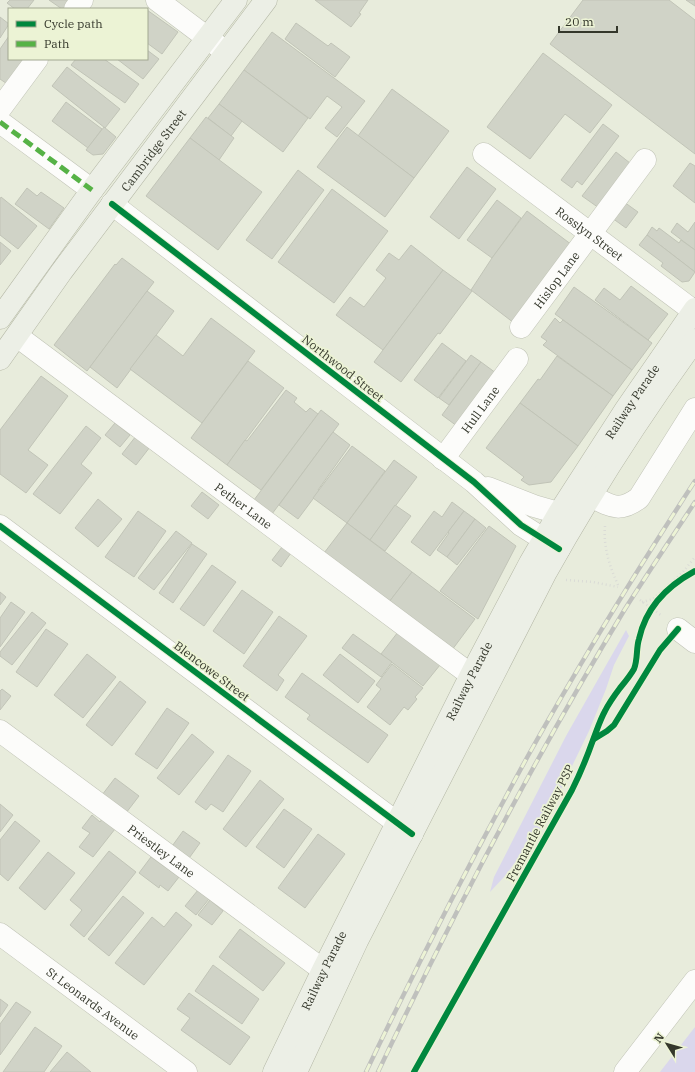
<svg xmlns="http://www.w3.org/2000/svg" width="695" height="1072" font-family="'IBM Plex Serif',serif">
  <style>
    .green { fill: #dad7ec }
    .building { fill: #d0d3c7; stroke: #c1c4b7 }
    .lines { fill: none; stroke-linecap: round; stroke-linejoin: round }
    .minor-casing { stroke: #c0c3b6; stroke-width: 23 }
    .major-casing { stroke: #b3b6a4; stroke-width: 23 }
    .path { stroke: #dadbd6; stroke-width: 2.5; stroke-dasharray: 1 3; stroke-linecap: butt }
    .minor { stroke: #fcfcfa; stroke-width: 22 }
    .major { stroke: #ecefe6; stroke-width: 22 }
    .rail-casing { stroke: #bfc0bd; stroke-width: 4.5 }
    .rail { stroke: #ecf3d5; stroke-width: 3; stroke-dasharray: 9; stroke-linecap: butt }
    .quiet { stroke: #56b246; stroke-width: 5; stroke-dasharray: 10 5; stroke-linecap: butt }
    .cycleway-casing { stroke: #ecf3d5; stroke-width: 8 }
    .cycleway { stroke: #00873e; stroke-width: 6 }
    .labels { text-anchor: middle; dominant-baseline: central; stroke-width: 3.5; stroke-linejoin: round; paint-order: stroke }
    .street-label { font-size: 12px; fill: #34372b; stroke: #ecf3d5 }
  </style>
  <rect width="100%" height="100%" fill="#e8ecdc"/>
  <g class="green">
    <polygon points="626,630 629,636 614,665 606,689 589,731 544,824 504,877 490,892 494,877 566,736"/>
    <polygon points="695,1027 695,1072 660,1072"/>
  </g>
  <g class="building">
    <polygon points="10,0 34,0 27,9 15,9 7,3"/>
    <polygon points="49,0 78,0 71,9 62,9"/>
    <polygon points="315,0 368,0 359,13 361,14 351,27"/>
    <polygon points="583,0 669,0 695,20 695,154 550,44"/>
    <polygon points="686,0 695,0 695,6"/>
    <polygon points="147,10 178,32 162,54 147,43"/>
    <polygon points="0,17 9,24 0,38"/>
    <polygon points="296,23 328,46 331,43 350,57 335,77 285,39"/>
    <polygon points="272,32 365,101 337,137 325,128 342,107 327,96 310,119 244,70"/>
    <polygon points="9,36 9,59 33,59 13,88 0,79 0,49"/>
    <polygon points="147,50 159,59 143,79 117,59 147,59"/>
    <polygon points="543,53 612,105 590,133 565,114 530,159 487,127"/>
    <polygon points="76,59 104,59 139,84 125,103 71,65"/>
    <polygon points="67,67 120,109 105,128 52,86"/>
    <polygon points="244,70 308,118 283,152 219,104"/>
    <polygon points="392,89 449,131 414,178 358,136"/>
    <polygon points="66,102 102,129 88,148 52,121"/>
    <polygon points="219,104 242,121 231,136 208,118"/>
    <polygon points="206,117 234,138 219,160 190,138"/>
    <polygon points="603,124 619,136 582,185 577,181 572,188 561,180"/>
    <polygon points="104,127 116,137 103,154 93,155 86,150"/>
    <polygon points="347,127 414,178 385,217 317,167"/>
    <polygon points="190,138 262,192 218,250 146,196"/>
    <polygon points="616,152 635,167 599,208 582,196"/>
    <polygon points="690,163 695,166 695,203 673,186"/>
    <polygon points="467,167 496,189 459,239 430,217"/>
    <polygon points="298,170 324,190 272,259 246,240"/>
    <polygon points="27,188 37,196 41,192 64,208 49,229 15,204"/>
    <polygon points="332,189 388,231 334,303 278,262"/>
    <polygon points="1,197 37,226 18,249 0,235 0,199"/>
    <polygon points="497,200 521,218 492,258 467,240"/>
    <polygon points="624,202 638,212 626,228 612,218"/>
    <polygon points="527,211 572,245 514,323 471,290 492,258"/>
    <polygon points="695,222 695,250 671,232 677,223 688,232"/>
    <polygon points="652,227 657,231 659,228 679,243 681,240 695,250 695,272 647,235"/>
    <polygon points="647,235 695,272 689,281 682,282 661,266 663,263 639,245"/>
    <polygon points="0,242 11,251 0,265"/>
    <polygon points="411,245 443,270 383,350 336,315 350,297 364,307 386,278 376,270 389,253 399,260"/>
    <polygon points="122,258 154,282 87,371 54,345 115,264 116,265"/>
    <polygon points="443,270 472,291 440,334 438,333 401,382 374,362"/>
    <polygon points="631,286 668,314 648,340 595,300 604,288 620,300"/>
    <polygon points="574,287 652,343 632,370 555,314"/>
    <polygon points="147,291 174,311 117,388 90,367"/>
    <polygon points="211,318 255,351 202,423 130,369 156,335 183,356"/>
    <polygon points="555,318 560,323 563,320 632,370 613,396 543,345 547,341 541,337"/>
    <polygon points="442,343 466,361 438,398 414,380"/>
    <polygon points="471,355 481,362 449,405 439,398"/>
    <polygon points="557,356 613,396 578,446 520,403 538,379 540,380"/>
    <polygon points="248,361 284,388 227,465 191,438"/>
    <polygon points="481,362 500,376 461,429 442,415"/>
    <polygon points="41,376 68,396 28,450 48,465 26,493 0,474 0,430"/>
    <polygon points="286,390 297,398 294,402 306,412 310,408 318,414 261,490 227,465 245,440 247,441"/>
    <polygon points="520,403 578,446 551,482 529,485 521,480 524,477 486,448"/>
    <polygon points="321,410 339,424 269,518 251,504"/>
    <polygon points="115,423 130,435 120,447 105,435"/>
    <polygon points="86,426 101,438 81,464 92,473 60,514 33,494"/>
    <polygon points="333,432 350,445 318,490 319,491 298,519 279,505"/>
    <polygon points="136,436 150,447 136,465 122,454"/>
    <polygon points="352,446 385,471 347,523 313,498"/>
    <polygon points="394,460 417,477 370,540 347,523"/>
    <polygon points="202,492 219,505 208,519 191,506"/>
    <polygon points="98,499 122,519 98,547 75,528"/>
    <polygon points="452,502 464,511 430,556 411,542 434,511 442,517"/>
    <polygon points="395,505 411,516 385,551 370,540"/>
    <polygon points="138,511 166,531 134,577 105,557"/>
    <polygon points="464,511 475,519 447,557 437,550 449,533 448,532"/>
    <polygon points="475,519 486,528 457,565 447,557"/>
    <polygon points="347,523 412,572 386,606 321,557"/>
    <polygon points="489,526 516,546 478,619 440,591"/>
    <polygon points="176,531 192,543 154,590 138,578"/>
    <polygon points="192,544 207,554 173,603 159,593"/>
    <polygon points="282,547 291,553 281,567 272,560"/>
    <polygon points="212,565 236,582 204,626 180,609"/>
    <polygon points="412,572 475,619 449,654 386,606"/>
    <polygon points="242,590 273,612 244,654 213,631"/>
    <polygon points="0,592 6,597 0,605"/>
    <polygon points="11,602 25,612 0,647 0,618"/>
    <polygon points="32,612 46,623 12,665 0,656 0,652"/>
    <polygon points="279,616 307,636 278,675 284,680 277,691 243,666"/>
    <polygon points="46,629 68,644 37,687 16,672"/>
    <polygon points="398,632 440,665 423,686 381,654"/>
    <polygon points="353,634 392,662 381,677 342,648"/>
    <polygon points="87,654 116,677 83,718 54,695"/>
    <polygon points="340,654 375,681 358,703 323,675"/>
    <polygon points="392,664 423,688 415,697 417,699 408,710 404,707 390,725 367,707 381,689 376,685"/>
    <polygon points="302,673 388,735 368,763 307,719 310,715 285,697"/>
    <polygon points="120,681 146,702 112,746 86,725"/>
    <polygon points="2,689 11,696 0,710 0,691"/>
    <polygon points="167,708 189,723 157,769 135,754"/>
    <polygon points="192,734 214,752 179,795 157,778"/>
    <polygon points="228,755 251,771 223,812 211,804 206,810 195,802"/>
    <polygon points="115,778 139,796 126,813 102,795"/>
    <polygon points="260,780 284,799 246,847 223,829"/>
    <polygon points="0,804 13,815 0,832"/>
    <polygon points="284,809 312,829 284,868 256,847"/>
    <polygon points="92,815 100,822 102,819 115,829 93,857 79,847 90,833 82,828"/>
    <polygon points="15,821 40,841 8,881 0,874 0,840"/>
    <polygon points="183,831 200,843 187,861 170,849"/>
    <polygon points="318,834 345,854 305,908 278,888"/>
    <polygon points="109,851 136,872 84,937 70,925 82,910 70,900"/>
    <polygon points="48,852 75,873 45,910 19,888"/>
    <polygon points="151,857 179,877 168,891 160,885 159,888 139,873"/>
    <polygon points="198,890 209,899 196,915 185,906"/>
    <polygon points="123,896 144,913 109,956 88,939"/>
    <polygon points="210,900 223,911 212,925 198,915"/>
    <polygon points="176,912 192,925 144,985 115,963 152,917 164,927"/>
    <polygon points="240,929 285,963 263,991 219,957"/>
    <polygon points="213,965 259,999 242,1024 195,991"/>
    <polygon points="189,993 250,1037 230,1065 181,1030 190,1018 177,1009"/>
    <polygon points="0,999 8,1005 0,1017"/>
    <polygon points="16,1002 31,1012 0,1055 0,1024"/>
    <polygon points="35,1027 62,1046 44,1072 3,1072"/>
    <polygon points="67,1052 91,1072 50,1072"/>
  </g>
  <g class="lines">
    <g class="minor-casing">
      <g id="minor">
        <polyline points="157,0 226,52"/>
        <polyline points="75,9 82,0"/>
        <polyline points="0,109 37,59"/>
        <polyline points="0,122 92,190"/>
        <path id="s1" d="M 484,154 L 695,312"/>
        <polyline points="112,204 474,482 521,525 559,549"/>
        <path id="s2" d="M 521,327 L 645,160"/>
        <path id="s3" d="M 17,336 L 471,675"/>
        <path id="s4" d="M 443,459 L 517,359"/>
        <polyline points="488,488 534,506 576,518"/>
        <path d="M 591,496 C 611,506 619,513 639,498 L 695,409"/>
        <polyline points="0,526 412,834"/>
        <polyline points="678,629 695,642"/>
        <path id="s5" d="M 0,731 L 323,970"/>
        <path id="s6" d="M 0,934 L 186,1072"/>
        <polyline points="625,1072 695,981"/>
      </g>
    </g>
    <g class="major-casing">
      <g id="major">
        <polyline points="0,318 92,190 236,0"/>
        <path id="s7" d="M 0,359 L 62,271 L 266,0"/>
        <path id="s8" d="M 274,1072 L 323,970 L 377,863 L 471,675 L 530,563 L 559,513 L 626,409 L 695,309"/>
        <path d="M 296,1072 L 357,941 L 546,572 C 591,492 641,414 695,340"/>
      </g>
    </g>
    <g class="path">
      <path d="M 605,526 C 603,547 610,568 619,587"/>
      <polyline points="566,580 593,582 618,587"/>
      <polyline points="640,600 662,616"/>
      <polyline points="642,602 653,599 683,572 695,557"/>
    </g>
    <use href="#minor" class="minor"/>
    <use href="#major" class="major"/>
    <g class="rail-casing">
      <g id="rail">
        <path d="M 366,1072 C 417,965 472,858 529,754 C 581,661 637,570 695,481"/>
        <path d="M 378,1072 C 453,914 534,759 625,609 C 648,573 672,537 695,502"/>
      </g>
    </g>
    <use href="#rail" class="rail"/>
    <polyline class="quiet" points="0,122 92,190"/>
    <g class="cycleway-casing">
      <g id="cycleway">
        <polyline points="112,204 474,482 521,525 559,549"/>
        <polyline points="0,526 412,834"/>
        <polyline points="594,739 607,731 614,725 660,650 678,629"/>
        <path d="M 414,1072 L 572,790 C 580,774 587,757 593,740 C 597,730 600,720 605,711 C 609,703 614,696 620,688 C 625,682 630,676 634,669 C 638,659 636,648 639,639 C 646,607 667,586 695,571"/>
      </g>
    </g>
    <use href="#cycleway" class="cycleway"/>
  </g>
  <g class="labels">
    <g class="street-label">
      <text stroke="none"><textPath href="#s7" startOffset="259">Cambridge Street</textPath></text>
      <text stroke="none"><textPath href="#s1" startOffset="132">Rosslyn Street</textPath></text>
      <text stroke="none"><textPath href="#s2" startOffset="59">Hislop Lane</textPath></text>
      <text transform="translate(343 368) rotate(38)">Northwood Street</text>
      <text stroke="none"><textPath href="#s8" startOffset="761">Railway Parade</textPath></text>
      <text stroke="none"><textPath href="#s4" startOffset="62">Hull Lane</textPath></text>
      <text stroke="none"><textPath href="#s3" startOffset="283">Pether Lane</textPath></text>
      <text transform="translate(212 671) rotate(37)">Blencowe Street</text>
      <text stroke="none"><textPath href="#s8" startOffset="437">Railway Parade</textPath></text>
      <text transform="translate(540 823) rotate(-62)">Fremantle Railway PSP</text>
      <text stroke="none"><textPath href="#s5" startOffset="201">Priestley Lane</textPath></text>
      <text stroke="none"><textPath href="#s8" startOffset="113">Railway Parade</textPath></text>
      <text stroke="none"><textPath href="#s6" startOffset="116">St Leonards Avenue</textPath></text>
    </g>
  </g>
  <rect x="8" y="8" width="140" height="52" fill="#ecf3d5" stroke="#a2a891"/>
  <rect x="16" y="21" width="20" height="6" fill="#00873e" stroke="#a2a891"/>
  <text x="44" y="28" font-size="12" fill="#34372b">Cycle path</text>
  <rect x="16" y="41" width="20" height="6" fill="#56b246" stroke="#a2a891"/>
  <text x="44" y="48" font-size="12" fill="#34372b">Path</text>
  <g transform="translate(667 1044) rotate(307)" stroke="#ecf3d5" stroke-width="3" paint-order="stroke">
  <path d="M0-3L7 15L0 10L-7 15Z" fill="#34372b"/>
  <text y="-6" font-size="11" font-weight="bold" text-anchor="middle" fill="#34372b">N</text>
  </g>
  <path d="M559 26v6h58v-6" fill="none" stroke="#34372b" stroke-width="2"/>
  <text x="565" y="26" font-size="12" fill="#34372b" stroke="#ecf3d5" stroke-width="3" paint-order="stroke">20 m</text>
</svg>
